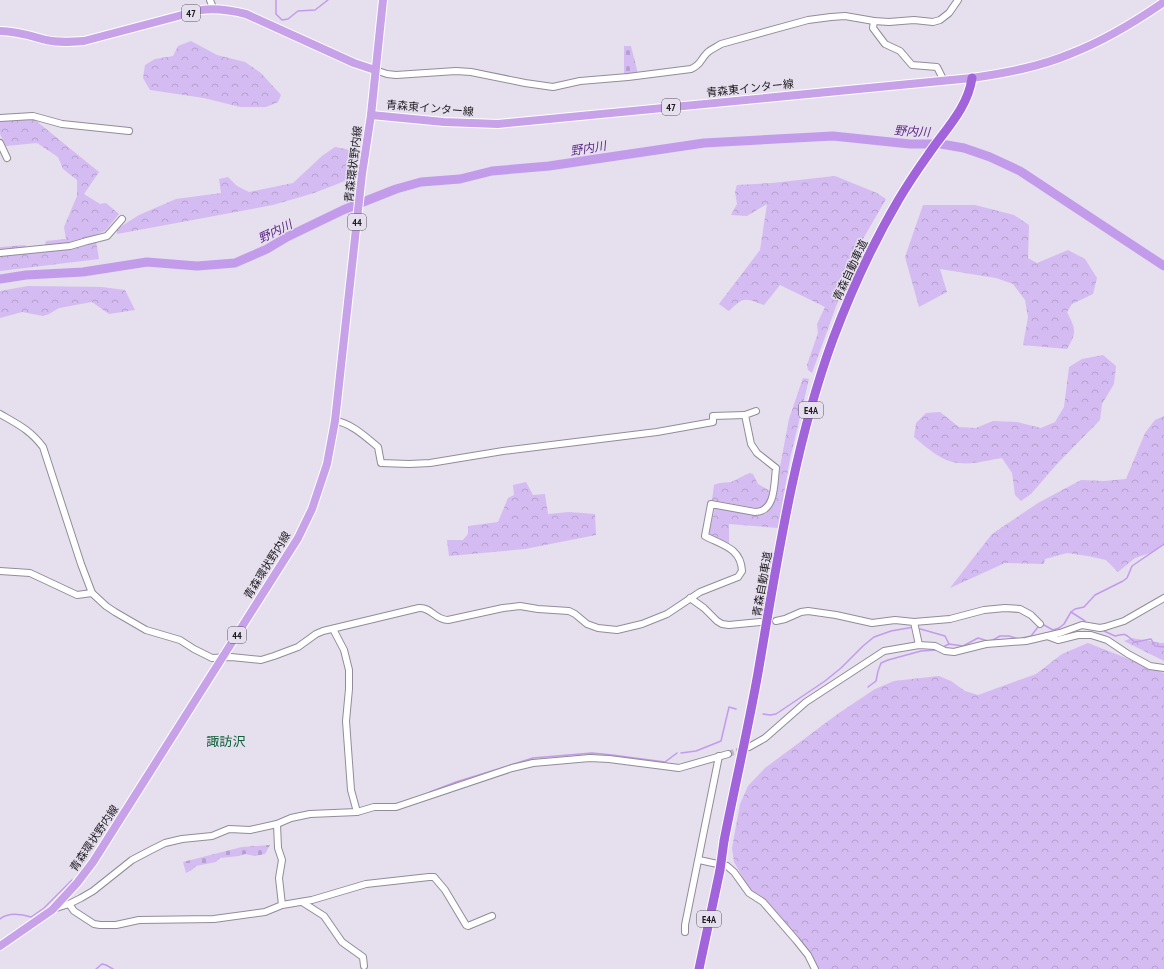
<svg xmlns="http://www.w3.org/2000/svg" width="1164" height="969" font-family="'PT Sans Narrow','Noto Sans JP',sans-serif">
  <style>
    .forest { fill: url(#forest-crowns) }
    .cemetery { fill: url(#cemetery-stones) }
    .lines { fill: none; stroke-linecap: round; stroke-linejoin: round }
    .stream { stroke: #c29beb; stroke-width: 1.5 }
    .river { stroke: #c29beb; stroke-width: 9 }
    .minor-tunnel { stroke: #beb8c5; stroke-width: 6; stroke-dasharray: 6 3; stroke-linecap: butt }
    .minor-casing { stroke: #928c99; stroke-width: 8 }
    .major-casing { stroke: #fff; stroke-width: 10 }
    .highway-casing { stroke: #fff; stroke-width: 11 }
    .minor { stroke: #fff; stroke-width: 6 }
    .major { stroke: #c7a2e9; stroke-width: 8 }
    .highway { stroke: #a264da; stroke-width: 9 }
    .highway-bridge-casing { stroke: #fff; stroke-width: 11; stroke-linecap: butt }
    .highway-bridge { stroke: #a264da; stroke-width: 9 }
    .labels { text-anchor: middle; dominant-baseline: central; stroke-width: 3; stroke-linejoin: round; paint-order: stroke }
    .shield { fill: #e6dfee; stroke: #59555d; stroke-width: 1 }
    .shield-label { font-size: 10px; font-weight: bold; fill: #1d1a1f }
    .street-label { font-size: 11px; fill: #1d1a1f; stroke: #e6dfee }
    .water-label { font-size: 12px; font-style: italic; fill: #5d2a86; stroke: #e6dfee }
    .quarter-label { font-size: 13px; fill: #0e6139; stroke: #e6dfee }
  </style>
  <defs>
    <pattern id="forest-crowns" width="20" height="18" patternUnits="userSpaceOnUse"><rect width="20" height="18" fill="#d4bbf1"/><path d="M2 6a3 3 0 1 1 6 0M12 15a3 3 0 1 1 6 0" fill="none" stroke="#b6a0ce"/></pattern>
    <pattern id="cemetery-stones" width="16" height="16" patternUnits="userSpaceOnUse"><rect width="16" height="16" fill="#d4bbf1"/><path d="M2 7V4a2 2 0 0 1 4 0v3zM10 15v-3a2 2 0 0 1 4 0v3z" fill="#b6a0ce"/></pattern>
  </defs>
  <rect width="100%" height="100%" fill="#e6dfee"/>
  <g class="forest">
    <polygon points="191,41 217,55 245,62 261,73 281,95 278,102 266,107 240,107 204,98 150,90 143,78 145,65 155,59 173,56 178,46"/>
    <polygon points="0,120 35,120 99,172 84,194 100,204 106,203 119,214 105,231 95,235 99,259 0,271 0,247 25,245 26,248 45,245 46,241 66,239 64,227 77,196 77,180 63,169 58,157 37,143 6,146 0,134"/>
    <polygon points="335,147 346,149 357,154 350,179 314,193 273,205 117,234 117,229 139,215 176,199 221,193 219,179 228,177 237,186 249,192 293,183 322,156"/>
    <path d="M 835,176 L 877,193 L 886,199 L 856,251 L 812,373 L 808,370 L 807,365 L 818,333 L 817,324 L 825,307 L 780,285 L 764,305 C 745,298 744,296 729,311 L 719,304 L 760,250 L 767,204 L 747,216 L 731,215 L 737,204 L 735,192 L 737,185 L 772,183 Z"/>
    <path d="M 923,205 L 975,205 L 1014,215 L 1029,225 L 1028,258 L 1037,263 L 1068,250 L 1085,259 L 1097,278 L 1093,294 L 1072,304 L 1067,312 C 1076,330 1077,332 1067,349 L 1023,345 L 1028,317 L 1025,300 L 1013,284 L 996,278 L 940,269 L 947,292 L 919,307 L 905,257 Z"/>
    <polygon points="28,286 102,287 125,290 135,310 109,314 92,302 59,308 49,314 43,316 22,312 0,318 0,291"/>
    <path d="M 1103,355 L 1116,366 L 1114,384 L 1102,404 L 1100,420 L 1056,465 L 1031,494 L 1021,501 L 1015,495 L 1012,473 L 1002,458 C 988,460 973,465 959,463 C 942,462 926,447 914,437 L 916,423 L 926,413 L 940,412 L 959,427 L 976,428 L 993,421 L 1017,422 L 1041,428 L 1055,422 L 1064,407 L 1069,367 L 1082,359 Z"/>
    <polygon points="803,378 809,379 790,459 778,528 729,524 729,544 709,534 715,508 758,515 766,514 773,504 789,419"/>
    <polygon points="1164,416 1164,543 1153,552 1135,558 1118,572 1106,560 1088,556 1067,553 1045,559 1044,564 1005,563 950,588 992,534 1038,503 1081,480 1104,481 1126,479 1145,433 1155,420"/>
    <path d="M 750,473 L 753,474 L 758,484 L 770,491 L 770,496 L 766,504 L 757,508 L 712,500 L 714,485 C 720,482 725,483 731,482 C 737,480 743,475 750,473 Z"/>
    <polygon points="526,482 533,495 545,494 548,514 569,512 595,514 596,535 525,549 449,556 447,540 463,540 468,534 468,526 498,522 508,498 514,495 513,485"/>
    <polygon points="1132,638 1161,643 1164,643 1164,661 1124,641"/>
    <polygon points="1088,643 1164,673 1164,969 817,969 802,943 750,890 734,862 732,848 740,804 748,786 765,768 839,713 875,689 894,681 939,676 951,681 965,691 978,695 1036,674 1062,654"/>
  </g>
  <g class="cemetery">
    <polygon points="624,46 631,46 638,74 624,75"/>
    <polygon points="270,845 265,854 255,856 245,854 239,856 220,858 216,862 196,866 192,870 186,873 183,862 242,847"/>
  </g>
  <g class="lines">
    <g class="stream">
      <polyline points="276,0 276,14 282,20 288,19 298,11 315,10 328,0"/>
      <polyline points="1071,612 1085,621"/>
      <polyline points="917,628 945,636 949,644 963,646 978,638 988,641 993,640 1000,636 1009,636 1019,639"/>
      <path d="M 1104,631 L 1115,636 C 1128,632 1126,636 1135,642 L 1151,639 L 1155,646 L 1164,647"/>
      <polyline points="1022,638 1031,636 1038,627 1044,625 1053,630 1059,628 1064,624 1071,612 1075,609 1084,607 1095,595 1123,581 1127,578 1132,566 1164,544"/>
      <polyline points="943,647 949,644"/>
      <polyline points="868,687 876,681 878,671 881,663 888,660 921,651 936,650"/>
      <polyline points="763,714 770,715 776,714 825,681 841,668 863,646 874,637 891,631 914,627"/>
      <polyline points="681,753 696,751 721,741 729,707 736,709"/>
      <polyline points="430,792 456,782 533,758 592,753 612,755 665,762 677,753"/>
      <path d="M 0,919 C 8,912 22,914 31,917 L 44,908 L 72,880"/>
      <polyline points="96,969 102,964 106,965 113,969"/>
    </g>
    <polyline class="river" points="0,279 26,275 83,272 147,262 197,266 235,263 267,249 287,237 343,210 396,189 421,182 460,179 492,171 549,166 704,143 833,136 910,144 941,144 964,148 990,157 1020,171 1164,266"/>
    <polyline class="minor-tunnel" points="728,754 744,749"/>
    <g class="minor-casing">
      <g id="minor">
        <polyline points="210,0 213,8"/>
        <polyline points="874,21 873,28 885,44 900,51 912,65 937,67 944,81"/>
        <path d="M 375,70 L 387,74 L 396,75 L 456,71 L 471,72 L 525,83 L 553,87 L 580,81 L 628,77 L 691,69 C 701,65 700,60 707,53 C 711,49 717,47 721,44 L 808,20 L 831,17 L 845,16 L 874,21 L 889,22 L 914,20 L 933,22 L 940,20 L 949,13 L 958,0"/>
        <polyline points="0,118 33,116 62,124 129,131"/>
        <polyline points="0,143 7,158"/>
        <polyline points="0,253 70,246 87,241 107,236 122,219"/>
        <path d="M 0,414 C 19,425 30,430 43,447 L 81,564 L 92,593 L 106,606 L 115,612 L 146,630 L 180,640 L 194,649 L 212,658 L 231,657 L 261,660 L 274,656 L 298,647 L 316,634 L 323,631 L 419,608 C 431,607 435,620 448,620 L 503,608 L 520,606 L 538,609 L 569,611 L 575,614 L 587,624 L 598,628 L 617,630 L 642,624 L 667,614 L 700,592 L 738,577 L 742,571 C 741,548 722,545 705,536 L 711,504 L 755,512 C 776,512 774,483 776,468 L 757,453 L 751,444 L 745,415 L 756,411"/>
        <path d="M 335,421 C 350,422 367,438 378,447 L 381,463 L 409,464 L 430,463 L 503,451 L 657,432 L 713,422 L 713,416 L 745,415"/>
        <polyline points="0,571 30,573 77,595 92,593"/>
        <polyline points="690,598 704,608 717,621 722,624 729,625 760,622"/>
        <polyline points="776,621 785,619 801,612 808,611 836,615 872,623 895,620 914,622 950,619 984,610 1005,608 1020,609 1031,615 1040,624"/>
        <polyline points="914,622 919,645"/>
        <polyline points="333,629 344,650 349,670 349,689 346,721 351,790 357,812"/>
        <polyline points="1047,636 1058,640 1078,635 1091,635 1107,640 1128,654 1150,666 1164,668"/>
        <polyline points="749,747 765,738 806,702 884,651 919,645 935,646 945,651 954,652 986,644 1026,641 1060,633 1082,625 1100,628 1105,627 1124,621 1164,598"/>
        <polyline points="277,824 278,848 282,860 279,878 282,905"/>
        <polyline points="699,860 727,866 734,872 749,893 763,902 796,940 808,955 815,969"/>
        <polyline points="302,902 324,916 342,942 363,957 364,966"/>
        <polyline points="69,904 74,911 94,924 100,925 116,925 139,920 214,919 265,912 282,905 312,900 366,884 429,877 434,877 445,890 466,925 468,926 492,916"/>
        <polyline points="53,909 69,904 81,898 93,891 132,860 151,850 165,843 182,839 212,836 229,829 250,830 277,824 291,818 310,814 357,812 374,807 396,807 512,768 533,763 590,758 609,759 679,768 728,754"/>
        <polyline points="685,932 685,925 719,756"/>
      </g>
    </g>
    <g class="major-casing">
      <g id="major">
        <path d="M 0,31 C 17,31 31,36 46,40 C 59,43 71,42 84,41 L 201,10 C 217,8 230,10 246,14 L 354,63 L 375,70"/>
        <path d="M 371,115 L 444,122 L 498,124 L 972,78 C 1005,73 1039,67 1070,54 C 1104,41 1135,22 1164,2"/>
        <polyline points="0,946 52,910 77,883 93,862 298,538 312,509 327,464 335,421 362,174 371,115 383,0"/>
      </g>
    </g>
    <g class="highway-casing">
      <g id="highway">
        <path d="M 724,841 C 735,785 748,729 758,673 C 777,562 794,445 833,339 C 851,291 873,243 899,199 C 908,184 918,169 928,155 C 944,131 968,108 972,78"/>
        <polyline points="699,969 720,870"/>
      </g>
    </g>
    <use href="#minor" class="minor"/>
    <use href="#major" class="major"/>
    <use href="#highway" class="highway"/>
    <g class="highway-bridge-casing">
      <polyline id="highway-bridge" points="720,870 724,841"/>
    </g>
    <use href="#highway-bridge" class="highway-bridge"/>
  </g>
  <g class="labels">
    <g class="shield">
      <rect x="182" y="5" width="18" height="16" rx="3"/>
      <rect x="662" y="99" width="18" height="16" rx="3"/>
      <rect x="348" y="214" width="18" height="16" rx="3"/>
      <rect x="799" y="402" width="24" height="16" rx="3"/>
      <rect x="228" y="627" width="18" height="16" rx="3"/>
      <rect x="697" y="911" width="24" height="16" rx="3"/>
    </g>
    <g class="shield-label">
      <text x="191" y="13">47</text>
      <text x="671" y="107">47</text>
      <text x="357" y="222">44</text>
      <text x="811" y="410">E4A</text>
      <text x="237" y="635">44</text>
      <text x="709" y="919">E4A</text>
    </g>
    <g class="street-label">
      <text transform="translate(750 88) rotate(-6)">青森東インター線</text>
      <text transform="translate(430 108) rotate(5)">青森東インター線</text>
      <text transform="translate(353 164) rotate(-83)">青森環状野内線</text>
      <text transform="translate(850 270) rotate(-65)">青森自動車道</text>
      <text transform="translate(267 565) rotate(-58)">青森環状野内線</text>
      <text transform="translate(762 584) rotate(-80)">青森自動車道</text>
      <text transform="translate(94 838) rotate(-56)">青森環状野内線</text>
    </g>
    <g class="water-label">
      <text transform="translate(912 131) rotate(3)">野内川</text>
      <text transform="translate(588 148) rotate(-9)">野内川</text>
      <text transform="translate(275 231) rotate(-26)">野内川</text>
    </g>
    <g class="quarter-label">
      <text x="226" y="741">諏訪沢</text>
    </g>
  </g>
</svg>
